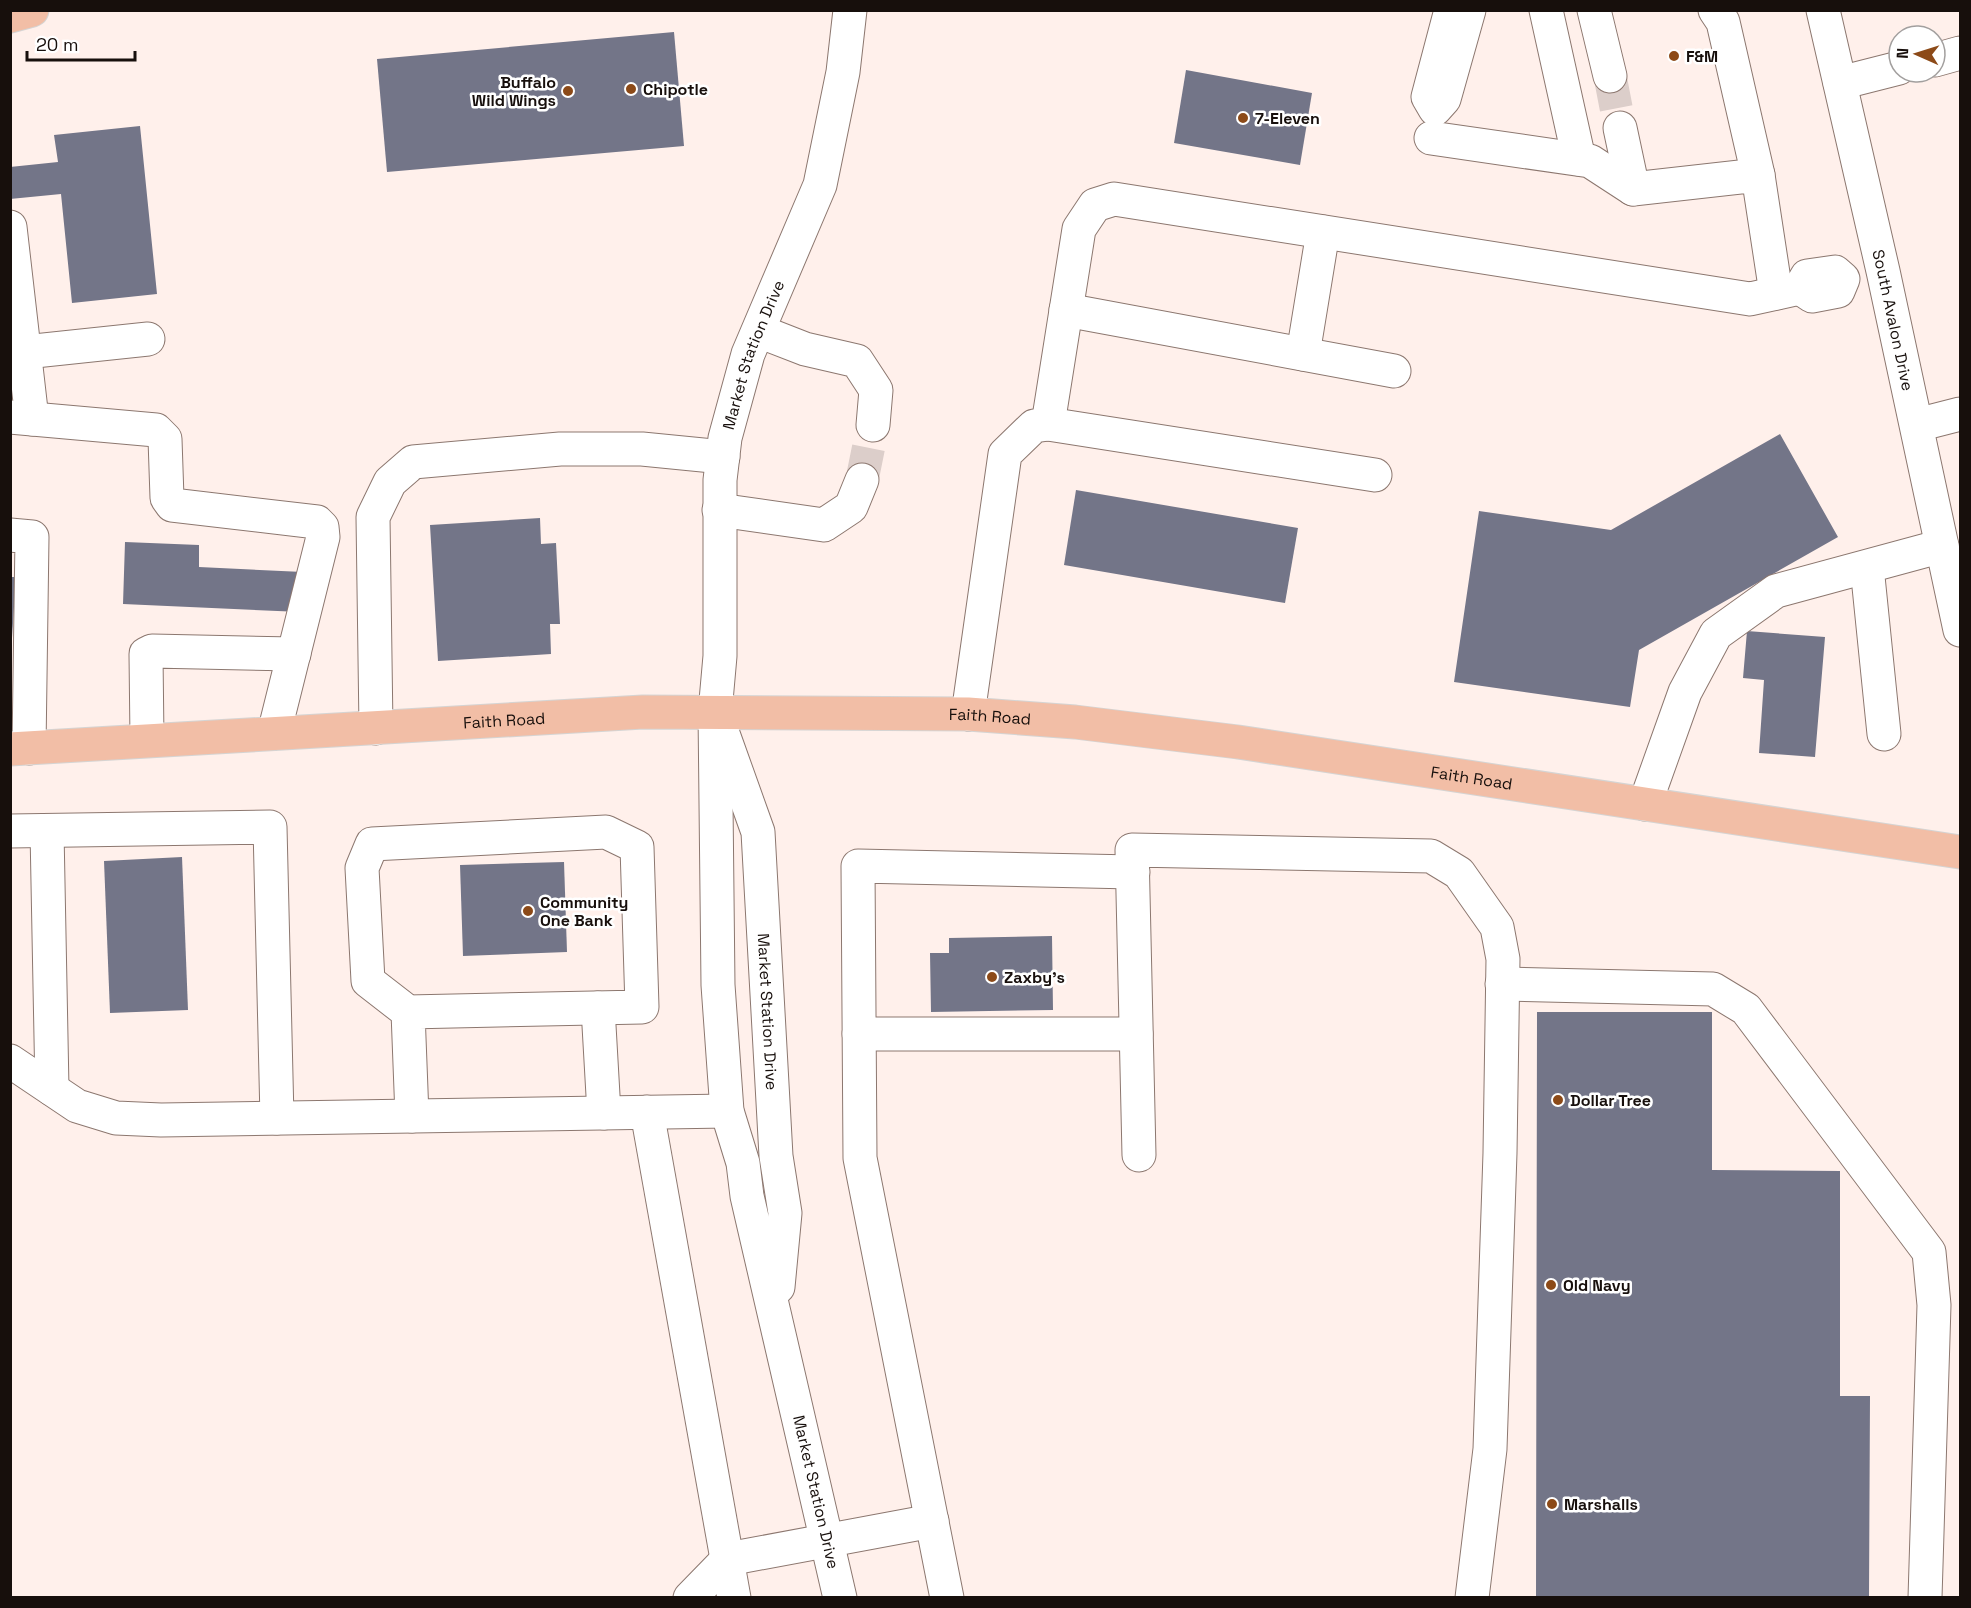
<svg xmlns="http://www.w3.org/2000/svg" width="1971" height="1608" font-family="'Space Grotesk',sans-serif">
  <style>
    .building { fill: #737588 }
    .lines { fill: none; stroke-linecap: round; stroke-linejoin: round }
    .minor-tunnel { stroke: #dcceca; stroke-width: 33; stroke-dasharray: 33 16; stroke-linecap: butt }
    .minor-casing { stroke: #8c776f; stroke-width: 35 }
    .major-casing { stroke: #d5d4d3; stroke-width: 35 }
    .minor { stroke: #fff; stroke-width: 33 }
    .major { stroke: #f2bea6; stroke-width: 33 }
    .poi-dot { fill: #8c4a18; stroke: #fff; stroke-width: 2 }
    .labels { text-anchor: middle; dominant-baseline: central; stroke-width: 5; stroke-linejoin: round; paint-order: stroke }
    .poi-label { font-size: 16px; font-weight: bold; fill: #170f0c; stroke: #fff; text-anchor: start }
    .street-label { font-size: 16px; fill: #170f0c; stroke: #fff }
  </style>
  <rect width="100%" height="100%" fill="#fff0eb"/>
  <g class="building">
    <polygon points="674,32 684,146 387,172 377,59"/>
    <polygon points="1186,70 1312,93 1300,165 1174,143"/>
    <polygon points="140,126 157,294 72,303 61,194 10,199 10,167 58,162 54,135"/>
    <polygon points="1780,434 1838,537 1639,650 1630,707 1454,682 1479,511 1611,530"/>
    <polygon points="1076,490 1298,528 1285,603 1064,565"/>
    <polygon points="540,518 541,544 556,543 560,624 550,624 551,654 438,661 430,525"/>
    <polygon points="125,542 199,545 199,567 303,572 301,612 123,604"/>
    <polygon points="10,577 16,577 12,638 10,638"/>
    <polygon points="1747,631 1825,637 1815,757 1759,753 1764,680 1743,678"/>
    <polygon points="182,857 188,1010 110,1013 104,861"/>
    <polygon points="564,862 567,952 463,956 460,865"/>
    <polygon points="1052,936 1053,1010 931,1012 930,953 949,953 949,938"/>
    <polygon points="1537,1012 1712,1012 1712,1170 1840,1171 1840,1396 1870,1396 1869,1598 1536,1598"/>
  </g>
  <g class="lines">
    <g class="minor-tunnel">
      <polyline points="1610,76 1620,128"/>
      <polyline points="862,480 873,425"/>
    </g>
    <g class="minor-casing">
      <g id="minor">
        <polyline points="1451,10 1428,97 1435,109 1444,99 1469,10"/>
        <polyline points="1546,10 1579,159"/>
        <polyline points="1594,10 1610,76"/>
        <polyline points="1715,10 1723,22 1758,175"/>
        <path id="s1" d="M 1823,10 L 1883,271 L 1960,630"/>
        <polyline points="1935,60 1960,53"/>
        <polyline points="1840,83 1899,68"/>
        <polyline points="1620,128 1633,189"/>
        <polyline points="1431,138 1590,161 1633,189 1758,175 1776,293"/>
        <polyline points="10,227 32,419"/>
        <polygon points="1835,272 1843,279 1838,291 1812,296 1800,288 1807,276"/>
        <polyline points="1066,310 1394,371"/>
        <polyline points="759,331 805,349 857,361 876,390 873,425"/>
        <polyline points="25,352 148,339"/>
        <polyline points="1303,354 1323,232"/>
        <polyline points="10,417 156,430 165,439 167,498 172,505 317,522 322,527 323,537 274,733"/>
        <polyline points="1048,424 1079,229 1095,205 1114,199 1750,299 1800,288"/>
        <polyline points="1917,425 1960,414"/>
        <polyline points="719,510 824,525 851,507 862,480"/>
        <polyline points="10,535 32,537 29,748"/>
        <polyline points="1867,567 1884,734"/>
        <polyline points="968,714 1005,454 1034,426 1048,424 1375,475"/>
        <polyline points="376,728 373,517 390,482 413,462 560,449 642,449 723,457"/>
        <path id="s2" d="M 723,734 L 758,832 L 776,1156 L 785,1213 L 778,1287"/>
        <polyline points="147,740 146,654 152,651 294,654"/>
        <polyline points="1645,804 1685,692 1716,634 1776,591 1942,546"/>
        <polyline points="10,831 270,827 277,1118"/>
        <polyline points="47,831 52,1089"/>
        <polyline points="1502,984 1713,989 1746,1009 1929,1252 1934,1305 1925,1598"/>
        <polyline points="598,1008 604,1113"/>
        <polyline points="408,1012 642,1007 637,847 606,832 372,844 362,868 368,981 408,1012 412,1116"/>
        <polyline points="859,1034 1136,1034"/>
        <polyline points="10,1061 77,1106 116,1118 161,1120 727,1111"/>
        <polyline points="647,1112 734,1598"/>
        <polyline points="1139,1155 1132,850 1431,856 1459,873 1497,927 1503,959 1500,1153 1490,1449 1472,1598"/>
        <polyline points="690,1598 728,1559 932,1521"/>
        <path id="s3" d="M 840,1598 L 747,1196 L 743,1163 L 727,1111 L 718,985 L 715,712 L 720,656 L 720,480 L 725,438 L 748,354 L 820,185 L 843,72 L 850,10"/>
        <polyline points="947,1598 860,1158 858,866 1133,872"/>
      </g>
    </g>
    <g class="major-casing">
      <g id="major">
        <polyline points="10,16 32,10"/>
        <path id="s4" d="M 10,749 L 643,712 L 968,714 L 1075,722 L 1238,742 L 1960,852"/>
      </g>
    </g>
    <use href="#minor" class="minor"/>
    <use href="#major" class="major"/>
  </g>
  <g class="poi-dot">
    <circle cx="1674" cy="56" r="6"/>
    <circle cx="631" cy="89" r="6"/>
    <circle cx="568" cy="91" r="6"/>
    <circle cx="1243" cy="118" r="6"/>
    <circle cx="528" cy="911" r="6"/>
    <circle cx="992" cy="977" r="6"/>
    <circle cx="1558" cy="1100" r="6"/>
    <circle cx="1551" cy="1285" r="6"/>
    <circle cx="1552" cy="1504" r="6"/>
  </g>
  <g class="labels">
    <g class="poi-label">
      <text x="1686" y="56">F&amp;M</text>
      <text x="556" y="82" text-anchor="end">Buffalo<tspan x="556" dy="18">Wild Wings</tspan></text>
      <text x="643" y="89">Chipotle</text>
      <text x="1255" y="118">7-Eleven</text>
      <text x="540" y="902">Community<tspan x="540" dy="18">One Bank</tspan></text>
      <text x="1004" y="977">Zaxby's</text>
      <text x="1570" y="1100">Dollar Tree</text>
      <text x="1563" y="1285">Old Navy</text>
      <text x="1564" y="1504">Marshalls</text>
    </g>
    <g class="street-label">
      <text stroke="none"><textPath href="#s1" startOffset="318">South Avalon Drive</textPath></text>
      <text stroke="none"><textPath href="#s3" startOffset="1262">Market Station Drive</textPath></text>
      <text stroke="none"><textPath href="#s4" startOffset="981">Faith Road</textPath></text>
      <text stroke="none"><textPath href="#s4" startOffset="495">Faith Road</textPath></text>
      <text stroke="none"><textPath href="#s4" startOffset="1467">Faith Road</textPath></text>
      <text stroke="none"><textPath href="#s2" startOffset="284">Market Station Drive</textPath></text>
      <text transform="translate(816 1492) rotate(77)">Market Station Drive</text>
    </g>
  </g>
  <rect width="1971" height="1608" fill="none" stroke="#170f0c" stroke-width="24"/>
  <g transform="translate(1917 54) rotate(273)"><circle r="28" fill="#ffffff" stroke="#a29f9e" stroke-width="1.5"/>
  <path d="M0-4.5L10 22L0 15L-10 22Z" fill="#8c4a18"/>
  <text y="-9" font-size="16" font-weight="bold" text-anchor="middle" fill="#170f0c">N</text>
  </g>
  <path d="M27 51v9h108v-9" fill="none" stroke="#170f0c" stroke-width="3"/>
  <text x="36" y="51" font-size="18" fill="#170f0c" stroke="#ffffff" stroke-width="4.5" paint-order="stroke">20 m</text>
</svg>
